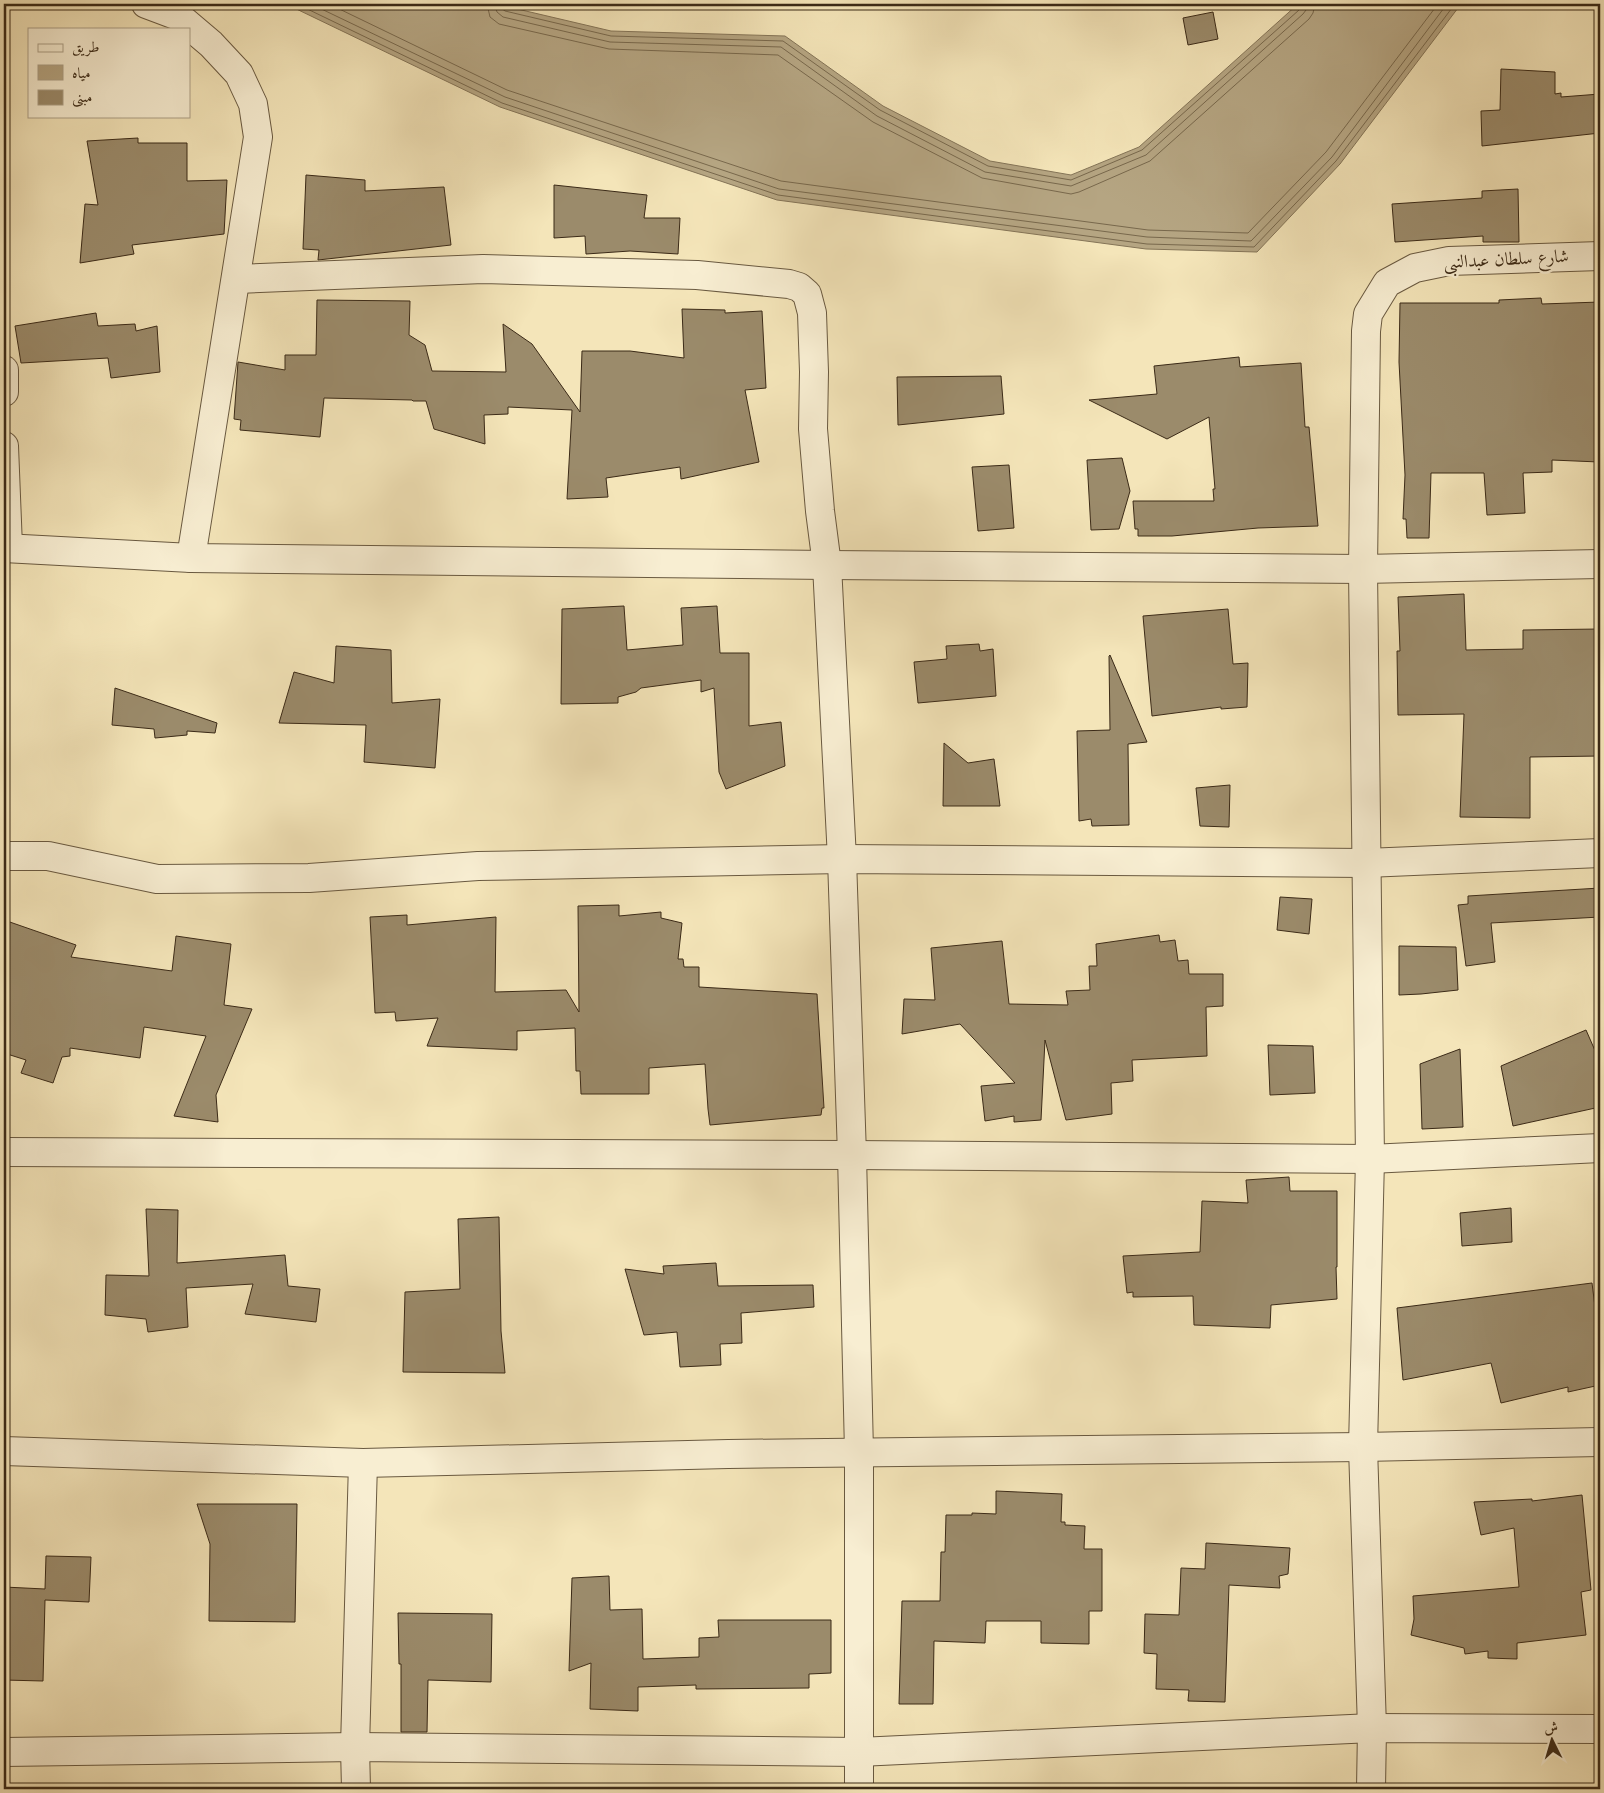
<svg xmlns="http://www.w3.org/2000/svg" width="1604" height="1793" font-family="'Old Standard TT',Amiri,serif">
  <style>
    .water { fill: #b5a582; stroke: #847457 }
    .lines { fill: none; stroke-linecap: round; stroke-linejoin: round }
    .shore { stroke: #78684c; stroke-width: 1 }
    .building { fill: #9b8b6b; stroke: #3b2a17 }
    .minor-casing { stroke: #695940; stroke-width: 30 }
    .minor { stroke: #f8eed2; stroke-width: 28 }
    .labels { text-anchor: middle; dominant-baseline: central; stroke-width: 5; stroke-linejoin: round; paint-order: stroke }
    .street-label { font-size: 18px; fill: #3b2a17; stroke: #f8eed2 }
  </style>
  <rect width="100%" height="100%" fill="#f4e5b9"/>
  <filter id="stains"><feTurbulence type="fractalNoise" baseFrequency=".004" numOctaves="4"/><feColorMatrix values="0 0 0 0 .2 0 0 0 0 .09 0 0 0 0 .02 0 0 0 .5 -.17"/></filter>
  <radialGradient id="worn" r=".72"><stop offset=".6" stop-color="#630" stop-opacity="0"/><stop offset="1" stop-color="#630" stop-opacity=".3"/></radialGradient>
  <polygon class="water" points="286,4 496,4 611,31 785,36 883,106 990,161 1071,175 1139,147 1298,4 1461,4 1340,164 1257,252 1146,249 777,200 500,107"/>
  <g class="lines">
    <g class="shore">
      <polyline points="297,4 502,103 778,195 1147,244 1254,247 1336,161 1455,4"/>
      <polyline points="311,4 505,97 779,189 1147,237 1251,241 1332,157 1447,4"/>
      <polyline points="329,4 507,90 781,181 1148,230 1248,233 1326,152 1438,4"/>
      <polyline points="487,4 490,17 499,24 609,49 778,55 873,122 982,178 1071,194 1079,192 1150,161 1309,19 1313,13 1315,4"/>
      <polyline points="494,4 497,12 503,17 610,42 781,47 877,116 985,172 1071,186 1146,155 1303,14 1306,10 1307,4"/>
      <polyline points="501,4 501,8 505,11 611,36 783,41 880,110 988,166 1071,180 1142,150 1299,10 1301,4"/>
    </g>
  </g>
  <g class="building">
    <polygon points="1213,12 1218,39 1188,45 1183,18"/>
    <polygon points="1501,69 1555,72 1555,94 1561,93 1561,97 1600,94 1600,133 1482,146 1481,111 1500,110"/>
    <polygon points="138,138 138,143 187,143 187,181 227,180 224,234 132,245 134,254 80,263 85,204 98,205 87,141"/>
    <polygon points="306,175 365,180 365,191 444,187 451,245 318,260 319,250 303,249"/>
    <polygon points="554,185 647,195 644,218 680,218 678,254 630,251 586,254 585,236 554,238"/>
    <polygon points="1518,189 1519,242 1483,242 1483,236 1395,242 1392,204 1482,198 1482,191"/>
    <polygon points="1541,298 1542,304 1600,302 1600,438 1599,462 1552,460 1552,472 1523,473 1525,513 1487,515 1484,473 1431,473 1429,538 1407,538 1406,519 1403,519 1405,475 1399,362 1400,303 1499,303 1499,300"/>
    <polygon points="317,300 410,301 409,335 425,345 432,371 506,372 503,324 532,344 580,412 582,351 630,351 684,358 682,309 725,310 725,313 762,311 766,388 745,390 759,462 681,479 680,467 606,478 608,497 567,499 572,410 508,407 508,414 484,415 485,444 434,429 426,401 413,401 412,400 324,398 320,437 240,430 241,420 234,419 238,362 285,370 285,355 316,355"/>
    <polygon points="96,313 98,326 135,324 136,331 157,326 160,372 111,378 108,358 21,363 15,326"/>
    <polygon points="1239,357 1240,367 1301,363 1305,427 1309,427 1318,526 1258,528 1172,536 1138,536 1138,529 1135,529 1133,501 1214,501 1213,489 1215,489 1209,417 1167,439 1089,400 1157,394 1154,366"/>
    <polygon points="1001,376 1004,414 898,425 897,377"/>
    <polygon points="1122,458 1130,491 1119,529 1091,530 1087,460"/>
    <polygon points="1009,465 1014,528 978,531 972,467"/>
    <polygon points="1464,594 1466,650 1523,649 1523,630 1600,629 1600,756 1530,757 1530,818 1460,817 1464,714 1398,715 1397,651 1400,651 1398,597"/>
    <polygon points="624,606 627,650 683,645 681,608 717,606 720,653 749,653 749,726 781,722 785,766 726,789 719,772 714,688 701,692 701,680 641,688 636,692 618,697 618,703 561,704 562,609"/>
    <polygon points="1228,609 1233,664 1248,663 1247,707 1221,709 1221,707 1152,716 1143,616"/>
    <polygon points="979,644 980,651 993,649 996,696 918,703 914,662 947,659 946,646"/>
    <polygon points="336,646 391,650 392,703 440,699 435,768 364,762 366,725 279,723 294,672 334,683"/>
    <polygon points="1110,655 1147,742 1128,744 1129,825 1092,826 1091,819 1079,821 1077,731 1110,730 1109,656"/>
    <polygon points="115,688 217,723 215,733 187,731 187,735 155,738 154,729 112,725"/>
    <polygon points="944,743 968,763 994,759 1000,806 943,806"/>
    <polygon points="1230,785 1229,827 1200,826 1196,788"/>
    <polygon points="1600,888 1600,917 1491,923 1495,962 1466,966 1458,905 1468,904 1468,896"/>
    <polygon points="1280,897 1312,899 1309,934 1277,930"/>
    <polygon points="619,905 619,916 661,912 661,918 682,923 678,959 683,959 684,967 699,967 699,987 817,994 824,1108 822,1108 821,1115 710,1125 708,1109 705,1064 649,1068 649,1094 581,1094 580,1071 576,1071 575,1028 517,1031 517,1050 427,1046 438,1018 396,1021 395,1012 375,1013 370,917 407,915 407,925 496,917 495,992 566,990 579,1012 578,906"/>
    <polygon points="4,920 76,945 71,957 172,971 176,936 231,944 224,1005 252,1009 216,1095 218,1122 174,1116 206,1036 144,1027 140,1058 70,1048 70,1056 62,1057 53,1083 21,1073 26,1060 4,1053"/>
    <polygon points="1159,935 1160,942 1175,940 1178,961 1188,960 1189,974 1223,974 1223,1006 1206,1007 1207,1056 1132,1060 1133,1081 1111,1083 1112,1114 1066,1120 1045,1040 1041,1120 1014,1122 1014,1116 985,1121 981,1086 1015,1083 960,1024 902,1034 904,999 935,1000 931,948 1002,941 1009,1004 1068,1005 1066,991 1090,990 1089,966 1097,966 1096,944"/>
    <polygon points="1399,946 1456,947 1458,990 1421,994 1399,995"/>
    <polygon points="1586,1030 1600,1062 1600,1107 1513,1126 1501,1066"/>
    <polygon points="1268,1045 1313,1046 1315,1093 1270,1095"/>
    <polygon points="1460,1049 1463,1127 1422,1129 1420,1064"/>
    <polygon points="1289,1177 1290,1191 1337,1191 1337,1267 1336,1267 1337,1299 1271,1305 1270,1328 1194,1325 1193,1296 1133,1297 1133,1292 1127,1293 1123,1256 1200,1252 1202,1201 1248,1203 1246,1180"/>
    <polygon points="1511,1208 1512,1242 1462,1246 1460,1213"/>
    <polygon points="146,1209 178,1210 177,1263 285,1255 288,1286 320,1289 316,1322 245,1314 253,1284 186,1288 188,1327 148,1332 146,1319 105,1315 106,1275 149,1276"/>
    <polygon points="499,1217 501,1331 505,1373 403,1372 405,1292 460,1289 458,1219"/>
    <polygon points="716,1263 718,1286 813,1285 814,1307 741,1313 742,1343 720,1344 721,1365 680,1367 677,1332 644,1335 625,1269 664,1274 663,1266"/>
    <polygon points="1592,1283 1600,1347 1600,1385 1568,1392 1568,1387 1501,1403 1491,1363 1403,1380 1397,1308"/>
    <polygon points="996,1491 1062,1494 1061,1522 1065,1522 1065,1525 1085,1526 1084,1549 1102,1549 1102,1611 1089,1611 1089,1644 1041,1643 1041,1621 986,1621 985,1643 934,1641 933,1704 899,1704 902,1601 940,1601 941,1552 945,1552 946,1515 972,1515 972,1513 996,1514"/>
    <polygon points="1582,1495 1591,1590 1581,1592 1586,1635 1517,1643 1517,1659 1488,1658 1488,1651 1465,1654 1464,1648 1411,1635 1414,1619 1413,1596 1519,1587 1514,1528 1481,1535 1474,1502 1532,1499 1532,1501"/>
    <polygon points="197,1504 297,1504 295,1622 209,1621 210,1544"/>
    <polygon points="1206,1543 1290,1548 1288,1574 1279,1576 1280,1588 1229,1585 1225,1702 1188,1701 1189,1690 1156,1689 1157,1654 1144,1653 1145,1614 1179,1615 1181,1568 1205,1569"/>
    <polygon points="46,1556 91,1557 89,1602 45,1600 43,1681 4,1680 4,1587 45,1589"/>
    <polygon points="609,1576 610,1610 642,1609 643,1659 699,1657 699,1638 719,1637 718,1620 831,1620 831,1673 809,1674 809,1688 696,1689 696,1685 638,1687 638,1711 590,1709 591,1663 569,1671 572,1578"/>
    <polygon points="398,1613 492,1614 491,1682 428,1680 427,1732 401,1732 401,1664 399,1664"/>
  </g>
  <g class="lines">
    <g class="minor-casing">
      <g id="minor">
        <polyline points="146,4 178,16 211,44 239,74 253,104 258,137 191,558"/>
        <polyline points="236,279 483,269 697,275 789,284 799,287 807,294 812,313 814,372 813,429 820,511 827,565 842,859 852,1155 859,1452 859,1789"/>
        <polyline points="4,370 4,392"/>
        <polyline points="4,446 8,547"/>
        <polyline points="4,548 191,558 827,565 1363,569 1600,564"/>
        <polyline points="4,856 48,856 157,879 309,878 478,866 842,859 1366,863 1600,853"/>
        <polyline points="4,1152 852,1155 1370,1159 1600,1148"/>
        <polyline points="4,1451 363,1463 728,1454 1363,1447 1600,1442"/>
        <polyline points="4,1752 355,1747 859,1752 1372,1728 1600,1729"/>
        <polyline points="356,1789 355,1747 363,1463"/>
        <polyline points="1371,1789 1372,1728 1363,1447 1370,1159 1363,569 1366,331 1368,314 1387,283 1415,268 1449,261 1600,256"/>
      </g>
    </g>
    <use href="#minor" class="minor"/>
  </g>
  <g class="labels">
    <g class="street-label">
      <text transform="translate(1506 260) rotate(-3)">شارع سلطان عبدالنبى</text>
    </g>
  </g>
  <rect width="1604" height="1793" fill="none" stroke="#f4e5b9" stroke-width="20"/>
  <rect x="5" y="5" width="1594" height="1783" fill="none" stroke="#3b2a17" stroke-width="2.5"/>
  <rect x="10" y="10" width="1584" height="1773" fill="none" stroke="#3b2a17"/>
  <rect x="28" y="28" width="162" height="90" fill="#f8eed2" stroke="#aca087"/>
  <rect x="38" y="44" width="25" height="8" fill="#f8eed2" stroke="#aca087"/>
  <text x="72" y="52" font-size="15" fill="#3b2a17">طريق</text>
  <rect x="38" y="65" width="25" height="15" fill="#b5a582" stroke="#aca087"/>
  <text x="72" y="78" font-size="15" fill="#3b2a17">مياه</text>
  <rect x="38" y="90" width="25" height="15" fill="#9b8b6b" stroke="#aca087"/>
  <text x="72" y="102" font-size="15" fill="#3b2a17">مبنى</text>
  <g transform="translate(1552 1740) rotate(355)" stroke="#f8eed2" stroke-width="4" paint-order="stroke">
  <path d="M0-4L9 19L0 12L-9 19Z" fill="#3b2a17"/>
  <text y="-8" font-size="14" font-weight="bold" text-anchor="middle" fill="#3b2a17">ش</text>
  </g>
  <rect width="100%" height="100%" filter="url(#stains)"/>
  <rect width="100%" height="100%" fill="url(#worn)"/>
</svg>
